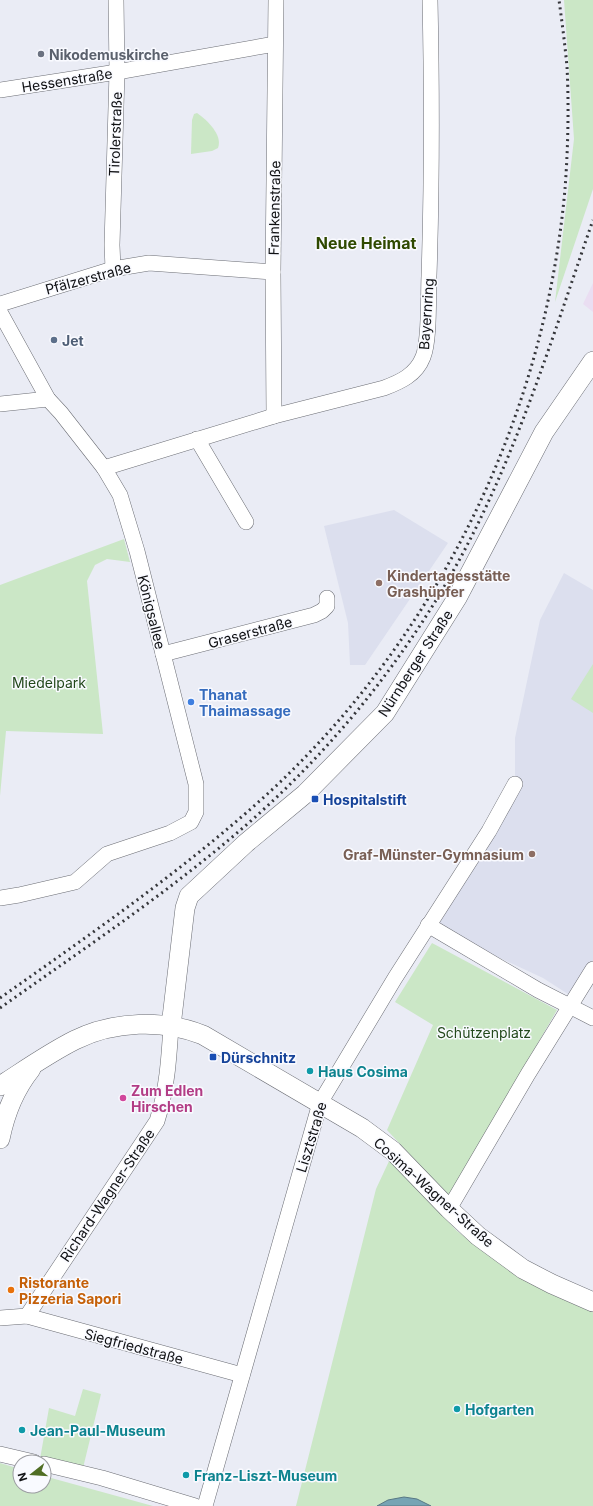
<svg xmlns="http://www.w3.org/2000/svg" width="593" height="1506" font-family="Inter,sans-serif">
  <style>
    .commercial { fill: #eadef2 }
    .built { fill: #dcdfee }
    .green { fill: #cbe7c6 }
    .water { fill: #76a4b4; stroke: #577884 }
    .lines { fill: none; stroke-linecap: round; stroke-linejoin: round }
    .minor-casing { stroke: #6b6d74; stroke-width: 16 }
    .major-casing { stroke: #6b6d74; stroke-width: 20 }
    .minor { stroke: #fff; stroke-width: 15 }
    .major { stroke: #fff; stroke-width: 19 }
    .rail { stroke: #35363a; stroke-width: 3; stroke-dasharray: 2 4; stroke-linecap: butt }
    .worship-dot { fill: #6b7280; stroke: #f9faff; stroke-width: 1.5 }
    .service-dot { fill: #5c6f8a; stroke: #f9faff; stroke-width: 1.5 }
    .education-dot { fill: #8d6e63; stroke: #f9faff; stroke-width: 1.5 }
    .shop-dot { fill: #3f7fe0; stroke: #f9faff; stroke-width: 1.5 }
    .transit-dot { fill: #1a4fb4; stroke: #f9faff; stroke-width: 1.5 }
    .culture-dot { fill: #0f9aa8; stroke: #f9faff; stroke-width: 1.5 }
    .hotel-dot { fill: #d1479c; stroke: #f9faff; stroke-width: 1.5 }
    .food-dot { fill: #e8710a; stroke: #f9faff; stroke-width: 1.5 }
    .labels { text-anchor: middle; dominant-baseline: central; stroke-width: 3; stroke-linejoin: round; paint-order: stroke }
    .worship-label { font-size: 14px; font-weight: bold; fill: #5b616d; stroke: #f9faff; text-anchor: start }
    .street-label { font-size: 14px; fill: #0f1013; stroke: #f9faff }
    .service-label { font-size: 14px; font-weight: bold; fill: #4e5e75; stroke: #f9faff; text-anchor: start }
    .education-label { font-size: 14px; font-weight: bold; fill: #785e54; stroke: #f9faff; text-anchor: start }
    .park-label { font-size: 14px; fill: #22481b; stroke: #f9faff }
    .shop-label { font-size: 14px; font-weight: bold; fill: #366cbe; stroke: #f9faff; text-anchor: start }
    .transit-label { font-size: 14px; font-weight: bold; fill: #164399; stroke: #f9faff; text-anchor: start }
    .culture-label { font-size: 14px; font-weight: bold; fill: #0d838f; stroke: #f9faff; text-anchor: start }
    .hotel-label { font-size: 14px; font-weight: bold; fill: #b23c85; stroke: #f9faff; text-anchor: start }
    .food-label { font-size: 14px; font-weight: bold; fill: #c56008; stroke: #f9faff; text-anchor: start }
    .quarter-label { font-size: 16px; font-weight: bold; fill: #2f4900; stroke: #f9faff }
  </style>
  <rect width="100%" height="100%" fill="#eaecf5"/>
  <polygon class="commercial" points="593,283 593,312 583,304"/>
  <g class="built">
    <polygon points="394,510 448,543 365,665 350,665 348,623 324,526"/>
    <polygon points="564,573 593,590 593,963 571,996 543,978 429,925 515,784 515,738 540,620"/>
  </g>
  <g class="green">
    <polygon points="564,0 593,0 593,189 555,302 574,139"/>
    <path d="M 197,113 C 207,120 223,135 218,148 L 212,151 L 191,154 L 192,120 L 194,114 Z"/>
    <polygon points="124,539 130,562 107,559 95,565 87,581 103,734 6,731 0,796 0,585"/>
    <polygon points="593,664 593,713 571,699"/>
    <polygon points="432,943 557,1010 449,1197 387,1130 433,1025 395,1002"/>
    <polygon points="390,1159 457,1231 518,1276 580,1307 593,1312 593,1506 296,1506 376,1189"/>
    <polygon points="83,1389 101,1394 83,1468 40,1459 49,1408 75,1416"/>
    <polygon points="0,1463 20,1469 20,1486 44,1486 44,1476 153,1506 0,1506"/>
  </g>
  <polygon class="water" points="404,1497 417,1499 431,1506 377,1506 388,1500"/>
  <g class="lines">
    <g class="minor-casing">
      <g id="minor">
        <polyline points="0,90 117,72 275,44"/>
        <polyline points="113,269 112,245 117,72 116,0"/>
        <polyline points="0,304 113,269 149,263 273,272"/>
        <polyline points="0,312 48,399 61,413 104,468 120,495 137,551 196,784 196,812 191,822 170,833 107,854 75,882 19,895 0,898"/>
        <polyline points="0,404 48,399"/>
        <polyline points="274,416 273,272 276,0"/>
        <polyline points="197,439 246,522"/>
        <path d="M 104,468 L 274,416 L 384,388 C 400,382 416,375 423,357 C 430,340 428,296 429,276 C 432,184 432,92 430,0"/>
        <polyline points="163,654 314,615 322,611 327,606 327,598"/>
        <polyline points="428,925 538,990 593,1018"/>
        <polyline points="449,1209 528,1074 593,969"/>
        <path d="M 27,1316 L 157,1121 C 167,1090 169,1058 171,1026"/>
        <polyline points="0,1318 27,1316 242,1375"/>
        <polyline points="0,1454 34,1462"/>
        <polyline points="44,1464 102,1478 195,1506"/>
        <polyline points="205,1506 320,1103 395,978 489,831 515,784"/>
      </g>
    </g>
    <g class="major-casing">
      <g id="major">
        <polyline points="171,1026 185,908 189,896 246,843 305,794 385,713 457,598 544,432 593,361"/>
        <path d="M 0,1086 C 25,1070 49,1053 75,1040 C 114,1021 163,1019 203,1035 L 362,1128 L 393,1151 L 449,1209 L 478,1236 L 523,1269 L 552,1284 L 593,1302"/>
        <path d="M 0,1139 C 5,1114 15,1089 31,1069"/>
      </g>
    </g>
    <use href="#minor" class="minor"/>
    <use href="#major" class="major"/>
    <g class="rail">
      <path d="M 0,998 C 95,931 191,865 276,786 C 440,631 545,414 565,189 C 568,150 569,105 567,67 C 565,45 562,22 559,0"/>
      <path d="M 0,1008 C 86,947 174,889 253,819 C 327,753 390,677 441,592 C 510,477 549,347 593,220"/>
    </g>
  </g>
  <circle class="worship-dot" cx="41" cy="54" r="4"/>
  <circle class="service-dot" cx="54" cy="340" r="4"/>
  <g class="education-dot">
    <circle cx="379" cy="583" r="4"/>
    <circle cx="532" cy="854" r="4"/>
  </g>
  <circle class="shop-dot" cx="191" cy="702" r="4"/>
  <g class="transit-dot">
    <rect x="311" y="795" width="8" height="8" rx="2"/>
    <rect x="209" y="1053" width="8" height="8" rx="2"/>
  </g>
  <g class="culture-dot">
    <circle cx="310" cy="1071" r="4"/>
    <circle cx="457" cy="1409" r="4"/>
    <circle cx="22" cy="1430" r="4"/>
    <circle cx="186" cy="1475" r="4"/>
  </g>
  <circle class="hotel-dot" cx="123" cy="1098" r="4"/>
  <circle class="food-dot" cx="11" cy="1290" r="4"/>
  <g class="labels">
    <g class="worship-label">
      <text x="49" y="54">Nikodemuskirche</text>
    </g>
    <g class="street-label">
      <text transform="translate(67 80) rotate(-9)">Hessenstraße</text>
      <text transform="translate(115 134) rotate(-88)">Tirolerstraße</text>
      <text transform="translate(274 208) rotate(-89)">Frankenstraße</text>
      <text transform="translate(88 278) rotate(-15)">Pfälzerstraße</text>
      <text transform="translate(426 314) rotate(-86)">Bayernring</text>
      <text transform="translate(152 612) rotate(76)">Königsallee</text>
      <text transform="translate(250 632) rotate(-15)">Graserstraße</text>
      <text transform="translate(415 663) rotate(-57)">Nürnberger Straße</text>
      <text transform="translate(311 1137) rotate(-73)">Lisztstraße</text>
      <text transform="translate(434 1192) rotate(42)">Cosima-Wagner-Straße</text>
      <text transform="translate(107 1195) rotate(-56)">Richard-Wagner-Straße</text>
      <text transform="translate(134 1346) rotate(15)">Siegfriedstraße</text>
    </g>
    <g class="service-label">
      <text x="62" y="340">Jet</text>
    </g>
    <g class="education-label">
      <text x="387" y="575">Kindertagesstätte<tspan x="387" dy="16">Grashüpfer</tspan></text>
      <text x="524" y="854" text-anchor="end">Graf-Münster-Gymnasium</text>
    </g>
    <g class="park-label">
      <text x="49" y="682">Miedelpark</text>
      <text x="484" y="1032">Schützenplatz</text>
    </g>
    <g class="shop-label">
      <text x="199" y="694">Thanat<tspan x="199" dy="16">Thaimassage</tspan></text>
    </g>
    <g class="transit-label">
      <text x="323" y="799">Hospitalstift</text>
      <text x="221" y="1057">Dürschnitz</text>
    </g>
    <g class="culture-label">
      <text x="318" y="1071">Haus Cosima</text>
      <text x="465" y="1409">Hofgarten</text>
      <text x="30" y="1430">Jean-Paul-Museum</text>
      <text x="194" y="1475">Franz-Liszt-Museum</text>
    </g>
    <g class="hotel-label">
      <text x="131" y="1090">Zum Edlen<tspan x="131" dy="16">Hirschen</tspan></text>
    </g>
    <g class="food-label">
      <text x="19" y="1282">Ristorante<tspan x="19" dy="16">Pizzeria Sapori</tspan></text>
    </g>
    <g class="quarter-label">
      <text x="366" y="243">Neue Heimat</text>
    </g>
  </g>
  <g transform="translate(32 1474) rotate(253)"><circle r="19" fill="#f9faff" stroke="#9b9ca1"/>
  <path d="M0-3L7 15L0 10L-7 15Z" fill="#506e24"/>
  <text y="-6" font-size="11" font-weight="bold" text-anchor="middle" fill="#0f1013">N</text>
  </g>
</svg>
